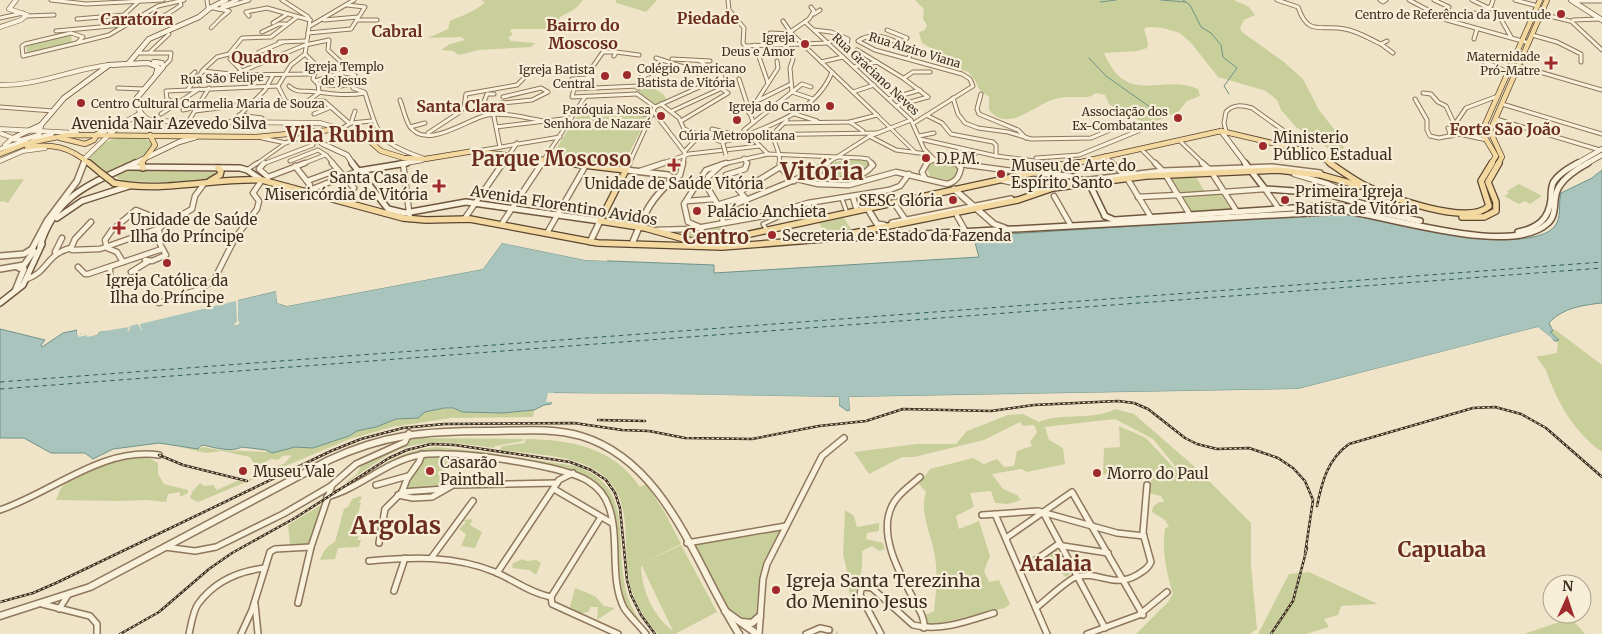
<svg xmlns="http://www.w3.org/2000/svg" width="1602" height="634" font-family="Merriweather,serif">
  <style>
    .green { fill: #c9cf9b; fill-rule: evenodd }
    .water { fill: #a9c4bc; stroke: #6f938a }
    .pier { fill: #f0e4c8 }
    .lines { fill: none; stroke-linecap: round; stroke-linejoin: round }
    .stream { stroke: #6f938a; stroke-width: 1 }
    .ferry { stroke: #2f5d5a; stroke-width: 1; stroke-dasharray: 4.5 4; stroke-linecap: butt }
    .minor-tunnel { stroke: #ccc0a6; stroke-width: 5; stroke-dasharray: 5 2.5; stroke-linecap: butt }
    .pedestrian-far1-casing { stroke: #8d765c; stroke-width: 4.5 }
    .pedestrian-casing { stroke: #8d765c; stroke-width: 5.5 }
    .minor-far2-casing { stroke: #8d765c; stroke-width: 5 }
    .minor-far1-casing { stroke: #8d765c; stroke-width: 7 }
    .minor-casing { stroke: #8d765c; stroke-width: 8 }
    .tertiary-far2-casing { stroke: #8d765c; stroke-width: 5.5 }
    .tertiary-far1-casing { stroke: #8d765c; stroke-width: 8 }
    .tertiary-casing { stroke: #8d765c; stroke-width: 9 }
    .secondary-far1-casing { stroke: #6f573f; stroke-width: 6 }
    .secondary-casing { stroke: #6f573f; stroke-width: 8 }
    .primary-far1-casing { stroke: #5b4430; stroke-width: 6 }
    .primary-casing { stroke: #5b4430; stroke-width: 8 }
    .pedestrian-far1 { stroke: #faf1dc; stroke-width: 2.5 }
    .pedestrian { stroke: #faf1dc; stroke-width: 3 }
    .minor-far2 { stroke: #faf1dc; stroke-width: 3 }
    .minor-far1 { stroke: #faf1dc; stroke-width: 4.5 }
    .minor { stroke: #faf1dc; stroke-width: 5 }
    .tertiary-far2 { stroke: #faf1dc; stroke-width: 4 }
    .tertiary-far1 { stroke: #faf1dc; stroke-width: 5 }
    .tertiary { stroke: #faf1dc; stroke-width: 6 }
    .secondary-far1 { stroke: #faf1dc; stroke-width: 4.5 }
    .secondary { stroke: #faf1dc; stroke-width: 5 }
    .primary-far1 { stroke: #f3d9a0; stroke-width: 4.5 }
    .primary { stroke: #f3d9a0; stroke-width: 5.5 }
    .rail-casing { stroke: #3d2e20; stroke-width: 2.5 }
    .rail { stroke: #f7eed8; stroke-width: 1; stroke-dasharray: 2.5; stroke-linecap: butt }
    .minor-bridge-casing { stroke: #8d765c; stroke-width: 5; stroke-linecap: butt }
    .primary-bridge-casing { stroke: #5b4430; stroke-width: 8; stroke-linecap: butt }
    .minor-bridge { stroke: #faf1dc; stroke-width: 3 }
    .primary-bridge { stroke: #f3d9a0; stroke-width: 5.5 }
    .poi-dot { fill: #9e2a2b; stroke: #f7eed8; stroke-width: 2 }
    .labels { text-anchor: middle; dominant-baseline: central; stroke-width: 4.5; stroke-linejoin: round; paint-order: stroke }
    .far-poi-label { font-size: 12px; fill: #3d2e20; stroke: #f7eed8; text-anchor: end }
    .far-street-label { font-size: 12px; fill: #3d2e20; stroke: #f7eed8 }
    .street-label { font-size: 15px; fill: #3d2e20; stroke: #f7eed8 }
    .poi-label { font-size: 15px; fill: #3d2e20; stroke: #f7eed8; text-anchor: start }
    .far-district-label { font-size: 16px; font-weight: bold; fill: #6b2e1e; stroke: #f7eed8 }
    .near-poi-label { font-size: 18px; fill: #3d2e20; stroke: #f7eed8; text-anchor: start }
    .district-label { font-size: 20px; font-weight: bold; fill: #6b2e1e; stroke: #f7eed8 }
    .near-quarter-label { font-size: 21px; font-weight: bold; fill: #6b2e1e; stroke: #f7eed8 }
    .near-district-label { font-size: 24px; font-weight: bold; fill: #6b2e1e; stroke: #f7eed8 }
    .town-label { font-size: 25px; font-weight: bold; fill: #6b2e1e; stroke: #f7eed8 }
  </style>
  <rect width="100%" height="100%" fill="#f0e4c8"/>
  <g class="green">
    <path d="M 481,0 L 583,0 L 575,9 L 560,17 L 555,29 L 512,29 L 510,31 L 513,35 L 508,37 L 511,41 L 535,43 L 531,47 L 479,50 L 459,55 L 453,51 L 441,50 L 450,44 L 465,40 L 461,37 L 428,38 L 448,29 L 450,21 C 463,15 475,12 485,2 Z"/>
    <polygon points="615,0 657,0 646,12 617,3"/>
    <path d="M 915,0 L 1234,0 L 1249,7 L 1255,15 L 1244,20 L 1240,28 L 1242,32 L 1284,62 L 1303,79 L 1319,110 L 1338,134 L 1346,153 L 1340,154 L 1326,147 L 1296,127 L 1281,110 L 1277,100 L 1266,91 L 1218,77 L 1192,44 L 1180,33 L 1163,28 L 1148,27 L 1144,29 L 1148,43 L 1147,48 L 1137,51 L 1104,53 C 1127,108 1163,73 1198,89 L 1200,96 L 1187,101 L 1179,111 L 1159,120 L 1148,123 L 1127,116 L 1109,104 L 1105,95 L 1097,93 C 1093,94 1091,97 1087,97 C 1078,98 1068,96 1059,98 C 1037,101 1010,135 989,110 L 989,97 L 979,89 L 975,80 L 968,72 L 939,61 L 936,58 L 934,50 L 922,43 L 919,32 L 925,30 L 927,25 L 923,19 L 924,9 Z"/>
    <polygon points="71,34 72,44 27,55 26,44"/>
    <polygon points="647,84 663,94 667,100 655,106 638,94 639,87"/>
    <polygon points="581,110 648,117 622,166 550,158"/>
    <polygon points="118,137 143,138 151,142 152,146 143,156 107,173 89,158 101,144"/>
    <path d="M 858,159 L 868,161 L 870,166 C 855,179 838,178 820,175 L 819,172 C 825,161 846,160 858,159 Z"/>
    <polygon points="936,161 959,166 960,171 953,181 930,176 927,168"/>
    <polygon points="132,169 139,171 214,172 216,175 208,181 194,183 123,181 113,175"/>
    <polygon points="1194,174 1206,193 1220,193 1231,210 1191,215 1167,176"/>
    <polygon points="24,179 8,203 3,201 0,202 0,180"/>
    <polygon points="1519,184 1542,196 1530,204 1525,201 1519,204 1504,196 1509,193 1507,191"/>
    <polygon points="745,202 756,214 729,220 724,210"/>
    <polygon points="844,218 851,229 827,236 819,223"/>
    <polygon points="721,227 725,239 706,241 665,230 689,233"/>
    <path d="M 1552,329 L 1557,331 L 1602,365 L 1602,452 C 1574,432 1557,402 1546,370 C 1544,366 1539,362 1537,357 L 1537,356 L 1541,356 L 1557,353 L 1558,343 L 1555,341 L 1558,340 L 1549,332 L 1553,331 Z"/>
    <polygon points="444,408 490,413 531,410 534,410 533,417 451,418 392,427 350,439 247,482 258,471 284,464 292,455 283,456 278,460 271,459 259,465 254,464 250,457 222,451 206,453 176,446 198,449 203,447 219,450 268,452 266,450 349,436 357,431 376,427 396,419 418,417 425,412"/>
    <path d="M 1115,409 L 1134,414 L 1195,467 L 1251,523 L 1251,565 L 1257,629 L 1250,634 L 1136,634 L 1168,602 L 1173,594 C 1166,572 1162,551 1165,528 L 1169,527 L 1165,520 L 1152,512 L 1153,507 L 1159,502 L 1164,502 L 1161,496 L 1149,493 L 1151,482 L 1143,472 L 1103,474 L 1104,448 L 1120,447 L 1119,426 L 1146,438 L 1174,468 L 1175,474 L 1175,466 L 1153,439 L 1115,419 L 1045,427 L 1049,440 L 1063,448 L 1065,464 L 1027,472 L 1021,469 L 992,474 L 1003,489 L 1017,495 L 1021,500 L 1008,504 L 995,503 L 991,491 L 970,493 L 974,507 L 956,516 L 959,529 L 979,521 L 990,556 L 984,571 L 989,582 L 999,580 L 1010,604 L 1005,608 L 928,626 L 926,615 L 934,611 C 936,593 938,575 935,557 C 932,535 919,514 926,492 L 919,484 L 930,469 L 973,458 L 984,464 L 997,459 L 1004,467 L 1014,466 L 1017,451 L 1032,446 L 1030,442 L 1037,432 L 1034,425 L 1023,426 L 1020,422 L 984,440 L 914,457 L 902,457 L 869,474 L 854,452 L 917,444 L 956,444 L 967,431 L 1008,415 L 1023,414 L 1039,422 C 1063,412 1092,421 1115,409 Z"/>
    <path d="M 422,438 L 524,439 L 523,441 L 495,446 L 494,448 C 457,443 422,436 388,455 C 373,464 360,474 346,483 L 348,480 L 356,475 L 361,466 L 412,439 Z"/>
    <path d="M 526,439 C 571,440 613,447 640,487 L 646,484 L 664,511 L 681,544 L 641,564 L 681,545 L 717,612 L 675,634 L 658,634 C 644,618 633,601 629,580 C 621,536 638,485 583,464 C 558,454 527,454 500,450 L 502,446 L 524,443 ZM 641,566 L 642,566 L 673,631 C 653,616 642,591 641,566 Z"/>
    <path d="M 437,447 L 493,453 L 490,457 C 470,455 447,449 427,451 C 404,453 383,468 363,479 L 362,478 C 386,462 407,449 437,447 Z"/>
    <path d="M 495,454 L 576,466 C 632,485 616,535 624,581 C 626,597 633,610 641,623 L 627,607 L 624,600 C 619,579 619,556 617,534 C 608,460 555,466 495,458 Z"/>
    <path d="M 136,456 L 149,458 L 158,463 L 158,474 L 164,484 L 188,490 L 188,493 L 180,497 L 180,492 L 168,494 L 166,502 L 147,500 L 119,501 L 56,500 C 58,495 60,489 63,486 C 76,473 118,459 136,456 Z"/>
    <polygon points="424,456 450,456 438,487 405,489"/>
    <polygon points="237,481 246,482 198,502 190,498 192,492 200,483 204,486 213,485 217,490"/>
    <path d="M 360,496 L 362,497 L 359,503 L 361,503 L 355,525 L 359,526 L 357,532 L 361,532 L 357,540 L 361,540 L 359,547 L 338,548 L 335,559 L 320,560 C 323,552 327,545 335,542 L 344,509 L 348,507 L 352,499 Z"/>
    <polygon points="324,503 310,544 290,544 288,525"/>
    <path d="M 845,510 L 854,516 L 857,527 L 879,523 L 879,531 L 867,533 L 866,539 L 883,543 L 885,549 L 879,551 L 872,546 L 862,551 C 864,576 857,583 851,606 L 846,566 L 843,555 Z"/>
    <polygon points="473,519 470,525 482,532 475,548 461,546 466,534 459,529 466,522 463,520"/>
    <polygon points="782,529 761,571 756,616 755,619 749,621 728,609 693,544 696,542 701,544 764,534 765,531"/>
    <polygon points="1056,549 1070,574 1066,577 1056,568 1050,568 1042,560"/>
    <polygon points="523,559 526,561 536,560 541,563 536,575 529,570 512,568 513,563"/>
    <polygon points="1309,572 1378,604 1341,606 1338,615 1324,619 1329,627 1306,634 1258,634 1289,574"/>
    <polygon points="575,588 595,596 604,606 615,608 597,620 598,607 591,607 588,612 579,614 570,607"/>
    <polygon points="1571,618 1585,634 1524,634"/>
  </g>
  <path class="water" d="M 1602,170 L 1602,303 C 1583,305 1562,308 1549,323 L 1553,331 L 1550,332 L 1559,340 L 1555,341 L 1538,327 L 1298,389 L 849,397 L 850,410 L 847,411 L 839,405 L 839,397 L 554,393 L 551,404 L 544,405 L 534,410 L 503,413 L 463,412 L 453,408 L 444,408 L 425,412 L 418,418 L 396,419 L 376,427 L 357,431 L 349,436 L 313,448 L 295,447 L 272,453 L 266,450 L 242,447 C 231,453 213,447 202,445 L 198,449 L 159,443 L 113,449 L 93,459 L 85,453 L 51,453 L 24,438 L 0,438 L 0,329 L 45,340 L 41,345 L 42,347 L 63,333 L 77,330 L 77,334 L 97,335 L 99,332 L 277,291 L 277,303 L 287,306 L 483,269 L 502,243 L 585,260 L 714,265 L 714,273 L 979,257 L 974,239 L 977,239 L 977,236 L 1339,213 L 1348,213 C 1386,221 1529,259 1555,226 C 1562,217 1558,203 1561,193 L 1592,178 Z"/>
  <g class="pier">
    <polygon points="501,241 586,258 608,258 607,261 585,260 502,243 483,269 287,306 277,303 276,291 238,300 238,321 240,322 238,325 234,325 237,321 236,301 140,324 141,329 144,329 141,330 138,324 130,326 129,331 127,332 129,327 99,332 97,335 87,337 87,335 79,337 77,334 77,330 79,329 80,334 88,332 90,334 96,333 99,330 276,288 279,290 280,301 287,303 482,266"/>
    <polygon points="1538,327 1553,339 1550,340 1537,329 1299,391 851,400 852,410 850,410 849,397 1298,389"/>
    <polygon points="548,393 662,394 839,397 839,409 836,406 836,400 556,396 554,405 551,407 552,402 546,402"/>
  </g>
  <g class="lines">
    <g class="stream">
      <polyline points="1161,0 1185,2"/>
      <polyline points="1183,0 1190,5 1201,27 1211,33 1221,45 1223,57 1237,68 1224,86 1229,94"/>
      <polyline points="1100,2 1116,0"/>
      <polyline points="1089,58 1106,76 1164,117"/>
    </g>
    <g class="ferry">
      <polyline points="0,382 1602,262"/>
      <polyline points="0,389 1602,268"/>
    </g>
    <polyline class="minor-tunnel" points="829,630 837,634"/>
    <g class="pedestrian-far1-casing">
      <g id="pedestrian-far1">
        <polyline points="211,28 222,17"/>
        <polyline points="877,115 916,153"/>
        <polyline points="952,163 960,148"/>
        <polyline points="256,164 287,142"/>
        <polyline points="969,164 976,152"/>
      </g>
    </g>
    <g class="pedestrian-casing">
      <g id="pedestrian">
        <polyline points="968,166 970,163"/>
        <polyline points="247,170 257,163"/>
        <polyline points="1178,195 1223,192"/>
        <polyline points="842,199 846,210"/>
        <polyline points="868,200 872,207"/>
        <polyline points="806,204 808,203 817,218"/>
        <polyline points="767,230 763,224 801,207"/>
      </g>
    </g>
    <g class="minor-far2-casing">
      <g id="minor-far2">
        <polyline points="51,0 86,4 163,0"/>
        <polyline points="207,0 208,7 229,11"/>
        <polyline points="282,0 307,16 310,20"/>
        <polyline points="728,0 729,10 744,28 743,43 745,46 828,43 836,38"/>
        <path d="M 1277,0 L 1298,7 C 1308,37 1321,24 1345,29 C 1357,31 1370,39 1381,44 L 1387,41"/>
        <polyline points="1380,0 1383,2 1386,0"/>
        <polyline points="1409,0 1447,20 1529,43"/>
        <polyline points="1434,0 1449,7 1443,16 1436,18"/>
        <polyline points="1472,0 1497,12 1511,37"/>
        <polyline points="1515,0 1538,6"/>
        <polyline points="1572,1 1602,1"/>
        <polyline points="222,6 237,0"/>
        <polyline points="219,9 249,0"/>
        <polyline points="1473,13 1480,14 1491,6 1493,0"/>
        <polyline points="814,14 820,10"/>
        <polyline points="1541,14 1570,21"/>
        <polyline points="27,16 54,15"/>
        <polyline points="249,16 246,12 267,8 310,20"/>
        <polyline points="222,17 229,11"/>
        <polyline points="297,17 271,37 242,38 229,54 217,57 202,71 241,75 312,74"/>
        <polyline points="0,18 23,13"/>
        <polyline points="77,19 125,15"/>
        <polyline points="310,20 305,54 317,66 313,79 318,84 319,92"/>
        <polyline points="324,20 358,17"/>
        <polyline points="357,20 377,20"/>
        <polyline points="1573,20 1600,19"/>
        <path d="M 136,21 C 154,24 167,15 181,5 L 180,2"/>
        <polyline points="783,21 792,34 877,115"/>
        <polyline points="805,22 911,120 924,149 936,161"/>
        <polyline points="1572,22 1602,50"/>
        <polyline points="273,23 286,15"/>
        <polyline points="113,25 138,2"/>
        <polyline points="310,26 354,0"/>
        <polyline points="814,30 831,32 848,39 847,44 834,40"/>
        <polyline points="887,30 907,38 900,44"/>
        <polyline points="56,31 122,25"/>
        <polyline points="262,32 279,24 286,24"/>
        <polyline points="790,32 809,19 814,11 811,7"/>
        <polygon points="71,33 83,37 77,43 23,56 22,46 25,44"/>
        <polyline points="308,33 351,29 365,7 347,5"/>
        <polyline points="770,33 791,34"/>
        <polyline points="1532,35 1557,42 1581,54 1581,62"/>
        <polyline points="1474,39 1477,29"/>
        <polyline points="279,42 306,41"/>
        <polyline points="77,43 109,35 158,6 184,0"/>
        <polyline points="786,43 793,59 790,68 792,92 813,99"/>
        <polyline points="1381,44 1393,53"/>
        <polyline points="755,45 768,83"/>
        <polyline points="857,50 903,78 928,97"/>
        <polyline points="150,52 169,34"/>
        <polyline points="259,52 283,42"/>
        <polyline points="604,52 616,52 614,56"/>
        <polyline points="616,52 639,55"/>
        <polyline points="138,53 171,53 170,60 163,67"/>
        <polyline points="1486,55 1513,62"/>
        <polyline points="656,58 693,70 728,93 681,121"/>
        <polyline points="230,59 242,71"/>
        <polyline points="672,59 710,61"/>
        <path d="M 908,59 L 912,52 L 911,49 C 895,41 875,29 858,41 L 875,50 L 962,74 L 970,79 L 973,86 L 914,123"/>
        <polyline points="1480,60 1508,72"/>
        <polyline points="821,62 843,57"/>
        <polyline points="1519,66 1602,90"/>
        <polyline points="854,67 877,62"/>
        <polyline points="344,73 355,75"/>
        <polyline points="235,74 305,45 329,40 328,50 342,63"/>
        <polyline points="904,78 913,72 930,72"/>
        <polyline points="572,79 587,78"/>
        <polyline points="739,79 753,122"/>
        <polyline points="194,80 188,79 195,72"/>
        <polyline points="315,81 347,71"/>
        <polyline points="318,84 341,86 359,82"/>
        <polyline points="352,85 353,88 364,92"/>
        <polyline points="278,86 286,102 324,101 349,123"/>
        <polyline points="278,86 291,65 305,54"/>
        <path d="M 289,86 C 297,94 306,90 316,92 C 333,94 348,96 365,93 C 379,136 377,142 423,158"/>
        <polyline points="118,88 143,89"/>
        <polyline points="587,88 589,72 605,49"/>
        <polyline points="638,88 641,77 673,64"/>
        <polyline points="188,89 203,71"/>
        <polyline points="853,92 874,85"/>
        <polyline points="1423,93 1431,94 1438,102 1446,106 1459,134"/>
        <polyline points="637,94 572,97 574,89 638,86 685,67"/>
        <polyline points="637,94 655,107"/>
        <polyline points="981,94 977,109 979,114 1018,130 1026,138"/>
        <polyline points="953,98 958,114 965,123 978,128 1008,132 1031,139 1091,138 1124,124"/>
        <polyline points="889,99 920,90"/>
        <polyline points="1415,99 1427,120 1427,130 1430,136 1439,138 1459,134 1487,140"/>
        <path d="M 400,100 C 403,108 405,118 409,125 C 425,152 467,119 487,115 C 506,112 525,118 544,121"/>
        <polyline points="759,100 791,84"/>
        <polyline points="308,101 320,92"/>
        <polyline points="199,103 178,104 167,99 166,91 278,86"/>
        <polyline points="661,104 679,118 684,129 722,142 749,135 878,133"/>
        <polyline points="1502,104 1602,134"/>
        <polyline points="484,105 532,100 548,92 541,88 503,97"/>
        <polyline points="896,106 928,97"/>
        <polyline points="0,107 53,111"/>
        <polyline points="579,107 652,115"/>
        <polyline points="183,110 197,107"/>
        <polyline points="195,111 250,104"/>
        <polyline points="653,111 685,153 683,164"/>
        <polyline points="672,111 731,84"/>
        <polyline points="749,113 778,68 777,61"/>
        <polyline points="161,114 199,89"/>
        <polyline points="314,114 331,107"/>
        <polyline points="795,114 817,121"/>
        <polyline points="239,115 262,118"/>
        <polyline points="486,115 484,102 487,94 494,94"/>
        <polyline points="928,116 942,123 951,134 993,142 996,145 996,156"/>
        <polyline points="494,117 500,147"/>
        <polyline points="1496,119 1600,150"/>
        <polyline points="188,122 209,88"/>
        <polyline points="850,122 863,131"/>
        <polyline points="232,123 265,90 273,75"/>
        <polyline points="351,123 355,111"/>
        <polyline points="785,123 850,122 877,115"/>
        <polyline points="1455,124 1466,108 1498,96"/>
        <polyline points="410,127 425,123"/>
        <polyline points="496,127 571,118"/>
        <polyline points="1448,128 1451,136"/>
        <polyline points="341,129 351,123 372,121"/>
        <polyline points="712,129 740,136"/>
        <path d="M 1226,131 L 1224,123 L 1226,112 C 1233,104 1242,105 1252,108 L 1315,153"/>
        <polyline points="428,133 460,112 464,107 466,94 517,85 524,78"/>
        <path d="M 752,133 C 784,120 819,106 832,72"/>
        <polyline points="772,134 779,154 780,164"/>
        <polyline points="773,134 787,120"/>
        <polyline points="869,136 896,150 927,154"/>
        <polyline points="919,136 934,133"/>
        <polyline points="262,138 286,143 307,135"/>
        <polyline points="920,139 996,156 1058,164"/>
        <polyline points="1181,142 1204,164"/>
        <polyline points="1142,150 1156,164"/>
        <polyline points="477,151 560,137"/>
        <polyline points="685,151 699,136"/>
        <polyline points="768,154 744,130 802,84 811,87"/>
        <polyline points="1105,156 1113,164"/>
        <polyline points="744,158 747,164"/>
        <polyline points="1036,158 1079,155 1143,129"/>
        <polyline points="290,161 318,150 326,155 334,164"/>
        <polyline points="263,164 313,145"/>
        <polyline points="302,164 325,155"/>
        <polyline points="503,164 517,143"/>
        <polyline points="541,164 585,97"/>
        <polyline points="629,164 655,107 722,77 700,61"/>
        <polyline points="660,164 689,154 760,146"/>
        <polyline points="723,164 768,154 861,158 868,159 872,164"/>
        <polyline points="826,164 870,136 911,120"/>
        <polyline points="926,164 934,160 962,164"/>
      </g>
    </g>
    <g class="minor-far1-casing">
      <g id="minor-far1">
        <polyline points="264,163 259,169 268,177 305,163"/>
        <polyline points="332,163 354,188"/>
        <polyline points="403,163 410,219"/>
        <polyline points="747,163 745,169 726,175 747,200"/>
        <polyline points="780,163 780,167 794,181"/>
        <polyline points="953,163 1028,173"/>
        <polyline points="1048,163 1066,165"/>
        <polyline points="1112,163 1127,178 1152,219"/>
        <polyline points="1155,163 1163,171"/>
        <polyline points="1202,163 1209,169"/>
        <polyline points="721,165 708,177 706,185 721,210 723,223"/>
        <polyline points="295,166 310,185 307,191"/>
        <polyline points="626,170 629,163"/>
        <path d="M 817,170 L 817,174 C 834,184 860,181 873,165 L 871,163"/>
        <polyline points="640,171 664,163"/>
        <polyline points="1212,173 1237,212"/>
        <polyline points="1165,174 1190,215"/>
        <polyline points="1294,174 1328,184 1343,191 1340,194"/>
        <polyline points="925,178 922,172 927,163"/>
        <path d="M 797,179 L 818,184 L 849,185 L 896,172 L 947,184 C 956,182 959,177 961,168 L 958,165"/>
        <polyline points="1001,180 1041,189"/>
        <polyline points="307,181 337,170"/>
        <polyline points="672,181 680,175 683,163"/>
        <polyline points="307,191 358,171"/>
        <polyline points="741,191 780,167"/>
        <polyline points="1343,191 1355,197"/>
        <polyline points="1224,192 1265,189 1279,209"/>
        <polyline points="1054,196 1070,224"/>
        <polyline points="853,197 857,211"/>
        <polyline points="1138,197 1178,195"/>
        <polyline points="687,201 714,199"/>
        <polyline points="894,203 905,219"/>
        <polyline points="720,204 743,197"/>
        <polyline points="721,208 724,209 797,179 828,163"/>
        <polyline points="957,216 965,230"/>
        <polyline points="465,218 503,163"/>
        <polyline points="501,225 542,163"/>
        <polyline points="702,228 688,222 684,204 706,170 726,163"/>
        <polyline points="654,230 691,229 764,216 808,203 889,190 900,186 909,174"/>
        <polyline points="547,233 586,165"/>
        <polyline points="71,248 75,239 91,222"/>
        <polyline points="55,252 62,238"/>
        <polyline points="145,260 152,261 166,255 160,244 159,228"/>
        <polyline points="123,262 117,252 107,248 105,240 112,230 136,210 168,223"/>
        <polyline points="78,267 85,274 88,274 162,249"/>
        <polyline points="110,267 110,277"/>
        <polyline points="131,272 149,261"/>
        <path d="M 27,279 C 48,272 46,254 71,248 L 72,250 L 100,249 L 157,229 L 192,209 L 195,196 L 203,185"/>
        <polyline points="159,303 200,289 214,280 235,238 257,209 259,201 253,193 262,180"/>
      </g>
    </g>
    <g class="minor-casing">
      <g id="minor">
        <path d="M 920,477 C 910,486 896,495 891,508 C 879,536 899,572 912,596 C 917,607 925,616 924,628"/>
        <polyline points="376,485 408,476"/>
        <polyline points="554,489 612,523"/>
        <polyline points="402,492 444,489"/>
        <polyline points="398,495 413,498 432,497 453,485 557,483"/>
        <path d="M 327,497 C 360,488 386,461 420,455 C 449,449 563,465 588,481 C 598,487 605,495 609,507 C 620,538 609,579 624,608 C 630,617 639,625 646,634"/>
        <path d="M 0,510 C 53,492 102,447 159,455"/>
        <polyline points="1043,512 1105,628"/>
        <polyline points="995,514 1047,634"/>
        <polyline points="982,515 1038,511 1117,533 1144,536"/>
        <polyline points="1006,538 1072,492 1143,615"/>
        <polyline points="379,543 385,509 402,492 407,479 419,462 422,454"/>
        <polyline points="687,543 786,526"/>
        <polyline points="165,547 195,551 216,547 283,514 331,486"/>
        <polyline points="432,557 473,501"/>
        <path d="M 369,561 C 412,557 453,555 495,572 C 514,580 530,593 551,597"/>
        <polyline points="1020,571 1057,545 1108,553"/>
        <polyline points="497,573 559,480 573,473"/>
        <polyline points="394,591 405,558"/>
        <polyline points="551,597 601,517"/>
        <polyline points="551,597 552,604 618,634"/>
        <polyline points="298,603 311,547 332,485 356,464 405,442 409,433"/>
        <polyline points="42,604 90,616 97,624 97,634"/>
        <polyline points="255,604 258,634"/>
        <path d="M 1036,608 C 1045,601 1067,580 1076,577 C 1098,570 1113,589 1137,575 C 1143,571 1148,569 1151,562 L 1143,533 L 1147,485"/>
        <polyline points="59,609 68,595"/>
        <path d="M 189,634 C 191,625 193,611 198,604 C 214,582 239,571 265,568"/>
        <polyline points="241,634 252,610 270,552 275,549 311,547"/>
        <polyline points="759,634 763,579 767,564 822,456 844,438"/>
        <polyline points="806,634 820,628 829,630"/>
        <path d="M 881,634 L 860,595 L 861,589 L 865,587 L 872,588 L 913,625 C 940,632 968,621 994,613"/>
        <polyline points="1087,634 1139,615 1167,592"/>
      </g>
    </g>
    <g class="tertiary-far2-casing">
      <g id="tertiary-far2">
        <polyline points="0,27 21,20 27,15 9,9 16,0"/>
        <path d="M 0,85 C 38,86 72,69 109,65"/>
        <polyline points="141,113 147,119 156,121 320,123 341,129"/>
        <polyline points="0,129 77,133"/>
        <polyline points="0,133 13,138 5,145"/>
        <polyline points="34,139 52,134"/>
        <polyline points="0,149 26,141"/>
        <polyline points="0,161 23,151 45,148"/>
        <polyline points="84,164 84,159 110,134"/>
      </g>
    </g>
    <g class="tertiary-far1-casing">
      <g id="tertiary-far1">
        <path d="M 626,170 L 668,175 L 673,179 C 648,202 645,213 632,244"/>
        <polyline points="954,189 994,224 1005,228"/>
        <polyline points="1032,193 1065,183 1163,171 1272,167 1320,173"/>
        <polyline points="868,209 877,224 884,225"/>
        <polyline points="892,223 1011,199"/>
        <polyline points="590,242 600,221"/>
        <polyline points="0,256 24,254 32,249 47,221 77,181 84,163"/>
        <polyline points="0,269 24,265 34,251"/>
        <polyline points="15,291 24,269 19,268"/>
      </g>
    </g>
    <g class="tertiary-casing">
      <g id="tertiary">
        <polyline points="725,611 757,634"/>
        <path d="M 0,616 L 90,587 L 329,460 C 385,434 426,431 487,431 C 518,431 551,427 581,436 C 667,462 695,565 739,634"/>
        <polyline points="742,622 752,623 760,616"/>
      </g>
    </g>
    <g class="secondary-far1-casing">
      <g id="secondary-far1">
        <polyline points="1571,0 1602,20"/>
        <polyline points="128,64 149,39 199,17 210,8 226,0"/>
        <polyline points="1221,131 1246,164"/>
        <polyline points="97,134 116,127"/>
        <polyline points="110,134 120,125 141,113 136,105 136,99 163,67 162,63 154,62"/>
        <polyline points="302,134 312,135 323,144 347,155 353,164"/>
        <polyline points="13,138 41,125 64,98 109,65 148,63 158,67 156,74"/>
        <polyline points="12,139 22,140 39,135 41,125"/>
        <polyline points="133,164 179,142 196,137"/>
        <polyline points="399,164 422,160"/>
        <polyline points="1576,164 1602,149"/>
        <polyline points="1586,164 1602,155"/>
      </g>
    </g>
    <g class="secondary-casing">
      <g id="secondary">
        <polyline points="352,163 388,209 405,213 466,202 600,221"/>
        <polyline points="1245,163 1265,189 1323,193 1379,208"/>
        <polyline points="127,167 240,168 247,170 262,180"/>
        <polyline points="358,171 407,163"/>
        <polyline points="1034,173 1070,176 1089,183 1105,216"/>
        <polyline points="1365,209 1420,221"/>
        <polyline points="1105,216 1114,220 1324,206 1351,207"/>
        <polyline points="57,218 82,201 129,186"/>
        <path d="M 1518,232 C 1538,228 1549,219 1551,199 C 1551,193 1551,188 1553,183 C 1558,174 1569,168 1578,163"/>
        <path d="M 832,239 L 1346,211 C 1392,217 1513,257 1548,223 C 1557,215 1553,201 1557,191 C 1562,178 1577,169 1588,163"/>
        <path d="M 40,246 C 56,194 91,184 135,163"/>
        <polyline points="0,303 23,285 42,244"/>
      </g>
    </g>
    <g class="primary-far1-casing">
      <g id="primary-far1">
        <polyline points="60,138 85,144 94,140 97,134"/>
        <path d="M 27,147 C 53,143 69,147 90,164"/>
        <polyline points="0,154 28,143 68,135 256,137 341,129 365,137 381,151 404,158 425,159 474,151 577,164"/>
        <polyline points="141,164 155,145 150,135"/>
        <polyline points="1072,164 1221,131 1315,153 1332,164"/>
        <polyline points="1491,164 1496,156 1484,136 1483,129 1540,0"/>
        <polyline points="1498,164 1502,157 1490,131 1547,0"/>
      </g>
    </g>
    <g class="primary-casing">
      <g id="primary">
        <polyline points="89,163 101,173"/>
        <polyline points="142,163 143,168"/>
        <polyline points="567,163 626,170 600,221 645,228 695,242 713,242 1078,163"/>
        <path d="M 1330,163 C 1340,170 1351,178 1362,184 C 1385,196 1468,227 1489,206 L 1481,181 L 1492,163"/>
        <polyline points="210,181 220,175 221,171 218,168"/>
        <path d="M 114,183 C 163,193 213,178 262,180 L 403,218 L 426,220 L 470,219 L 598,243 L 722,247 L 824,239 L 1018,200 L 1053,188 L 1146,176 L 1278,170 L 1321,175 L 1360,186"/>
        <polyline points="1462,217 1484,217 1496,211 1496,202 1488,182 1499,163"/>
      </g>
    </g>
    <use href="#pedestrian-far1" class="pedestrian-far1"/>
    <use href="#pedestrian" class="pedestrian"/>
    <use href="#minor-far2" class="minor-far2"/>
    <use href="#minor-far1" class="minor-far1"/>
    <use href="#minor" class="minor"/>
    <use href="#tertiary-far2" class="tertiary-far2"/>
    <use href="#tertiary-far1" class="tertiary-far1"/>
    <use href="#tertiary" class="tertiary"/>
    <use href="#secondary-far1" class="secondary-far1"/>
    <use href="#secondary" class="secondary"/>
    <use href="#primary-far1" class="primary-far1"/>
    <use href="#primary" class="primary"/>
    <g class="rail-casing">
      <g id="rail">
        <polyline points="598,420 645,421"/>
        <polyline points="159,455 183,465 247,481"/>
        <path d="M 1317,506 C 1322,481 1328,459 1349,444 L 1473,408 L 1495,407 L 1521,414 L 1546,428 L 1602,477"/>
        <polyline points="0,602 33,593 56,583 331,451 361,439 403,428 444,424 574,423 622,430 649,431 685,438 752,439 819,426 866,421 903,409 991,411 1034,405 1118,401 1134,403 1148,409 1185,438 1197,444 1217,449 1249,448 1278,458 1293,468 1305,481 1313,500 1305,554"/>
        <polyline points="120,634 159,612 209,569 232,553 295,518 389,458 407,450 431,444 455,445 570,462 591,470 606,480 615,493 620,508 627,580 631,595 641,615 655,634"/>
        <polyline points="1271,634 1293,601 1307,548"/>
      </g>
    </g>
    <use href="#rail" class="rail"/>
    <g class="minor-bridge-casing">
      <polyline id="minor-bridge" points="723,144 726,155"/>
    </g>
    <g class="primary-bridge-casing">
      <polyline id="primary-bridge" points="101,173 114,183"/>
    </g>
    <use href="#minor-bridge" class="minor-bridge"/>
    <use href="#primary-bridge" class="primary-bridge"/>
  </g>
  <g class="poi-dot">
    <circle cx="1561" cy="14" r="5"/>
    <circle cx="805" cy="44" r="5"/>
    <circle cx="344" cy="51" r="5"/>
    <path d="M1548.5 55.5h5v5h5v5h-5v5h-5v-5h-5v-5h5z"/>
    <circle cx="627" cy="75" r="5"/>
    <circle cx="605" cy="76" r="5"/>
    <circle cx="81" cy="103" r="5"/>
    <circle cx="830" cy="106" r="5"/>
    <circle cx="661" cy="116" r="5"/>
    <circle cx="1178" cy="118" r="5"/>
    <circle cx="737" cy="120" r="5"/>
    <circle cx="1263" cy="146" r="5"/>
    <circle cx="926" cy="158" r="5"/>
    <path d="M671.5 157.5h5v5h5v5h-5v5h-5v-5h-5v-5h5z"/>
    <circle cx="1001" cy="174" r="5"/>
    <path d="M436.5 178.5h5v5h5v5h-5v5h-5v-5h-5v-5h5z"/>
    <circle cx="953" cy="200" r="5"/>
    <circle cx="1285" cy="200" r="5"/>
    <circle cx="697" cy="211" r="5"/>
    <path d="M116.5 220.5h5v5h5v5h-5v5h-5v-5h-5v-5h5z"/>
    <circle cx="772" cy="235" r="5"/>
    <circle cx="167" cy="263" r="5"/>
    <circle cx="243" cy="471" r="5"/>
    <circle cx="430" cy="471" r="5"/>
    <circle cx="1097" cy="473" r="5"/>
    <circle cx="776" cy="590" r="5"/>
  </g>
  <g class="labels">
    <g class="far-poi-label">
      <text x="1551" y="14">Centro de Referência da Juventude</text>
      <text x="795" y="37">Igreja<tspan x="795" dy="14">Deus e Amor</tspan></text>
      <text x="1540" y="56">Maternidade<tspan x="1540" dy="14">Pró-Matre</tspan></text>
      <text x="344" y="66" text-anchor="middle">Igreja Templo<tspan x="344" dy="14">de Jesus</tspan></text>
      <text x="637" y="68" text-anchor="start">Colégio Americano<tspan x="637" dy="14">Batista de Vitória</tspan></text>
      <text x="595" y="69">Igreja Batista<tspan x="595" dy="14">Central</tspan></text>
      <text x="91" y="103" text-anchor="start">Centro Cultural Carmelia Maria de Souza</text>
      <text x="820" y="106">Igreja do Carmo</text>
      <text x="651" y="109">Paróquia Nossa<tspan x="651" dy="14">Senhora de Nazaré</tspan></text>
      <text x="1168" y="111">Associação dos<tspan x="1168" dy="14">Ex-Combatantes</tspan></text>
      <text x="737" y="135" text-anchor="middle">Cúria Metropolitana</text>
    </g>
    <g class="far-street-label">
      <text transform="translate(915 50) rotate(17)">Rua Alziro Viana</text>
      <text transform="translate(876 74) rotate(43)">Rua Graciano Neves</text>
      <text transform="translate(222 78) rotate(-2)">Rua São Felipe</text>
    </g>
    <g class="street-label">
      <text x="169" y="123">Avenida Nair Azevedo Silva</text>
      <text transform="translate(564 205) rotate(9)">Avenida Florentino Avidos</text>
    </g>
    <g class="poi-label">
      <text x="1273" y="137">Ministerio<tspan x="1273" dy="17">Público Estadual</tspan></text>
      <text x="936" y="158">D.P.M.</text>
      <text x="1011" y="165">Museu de Arte do<tspan x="1011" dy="17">Espírito Santo</tspan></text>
      <text x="428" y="177" text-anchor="end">Santa Casa de<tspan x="428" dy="17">Misericórdia de Vitória</tspan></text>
      <text x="674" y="183" text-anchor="middle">Unidade de Saúde Vitória</text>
      <text x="1295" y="191">Primeira Igreja<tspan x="1295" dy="17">Batista de Vitória</tspan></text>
      <text x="943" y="200" text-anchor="end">SESC Glória</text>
      <text x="707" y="211">Palácio Anchieta</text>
      <text x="130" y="219">Unidade de Saúde<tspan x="130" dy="17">Ilha do Príncipe</tspan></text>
      <text x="782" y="235">Secreteria de Estado da Fazenda</text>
      <text x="167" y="280" text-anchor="middle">Igreja Católica da<tspan x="167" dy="17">Ilha do Príncipe</tspan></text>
      <text x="440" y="462">Casarão<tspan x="440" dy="17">Paintball</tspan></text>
      <text x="253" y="471">Museu Vale</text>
      <text x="1107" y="473">Morro do Paul</text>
    </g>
    <g class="far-district-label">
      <text x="708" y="18">Piedade</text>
      <text x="137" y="19">Caratoíra</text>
      <text x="583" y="25">Bairro do<tspan x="583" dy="18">Moscoso</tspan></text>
      <text x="397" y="31">Cabral</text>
      <text x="260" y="57">Quadro</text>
      <text x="461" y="106">Santa Clara</text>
      <text x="1505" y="129">Forte São João</text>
    </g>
    <g class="near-poi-label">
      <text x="786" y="580">Igreja Santa Terezinha<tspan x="786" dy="21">do Menino Jesus</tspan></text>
    </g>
    <g class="district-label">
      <text x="340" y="134">Vila Rubim</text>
      <text x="551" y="158">Parque Moscoso</text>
      <text x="716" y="236">Centro</text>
    </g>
    <g class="near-quarter-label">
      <text x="1442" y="549">Capuaba</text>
      <text x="1056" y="563">Atalaia</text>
    </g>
    <g class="near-district-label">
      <text x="396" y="525">Argolas</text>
    </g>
    <g class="town-label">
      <text x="822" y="171">Vitória</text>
    </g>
  </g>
  <g transform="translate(1567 599) rotate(3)"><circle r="24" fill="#f7eed8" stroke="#ada18e"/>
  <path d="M0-4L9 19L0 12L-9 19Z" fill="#9e2a2b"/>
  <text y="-8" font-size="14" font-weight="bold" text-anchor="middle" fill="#3d2e20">N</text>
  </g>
</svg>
